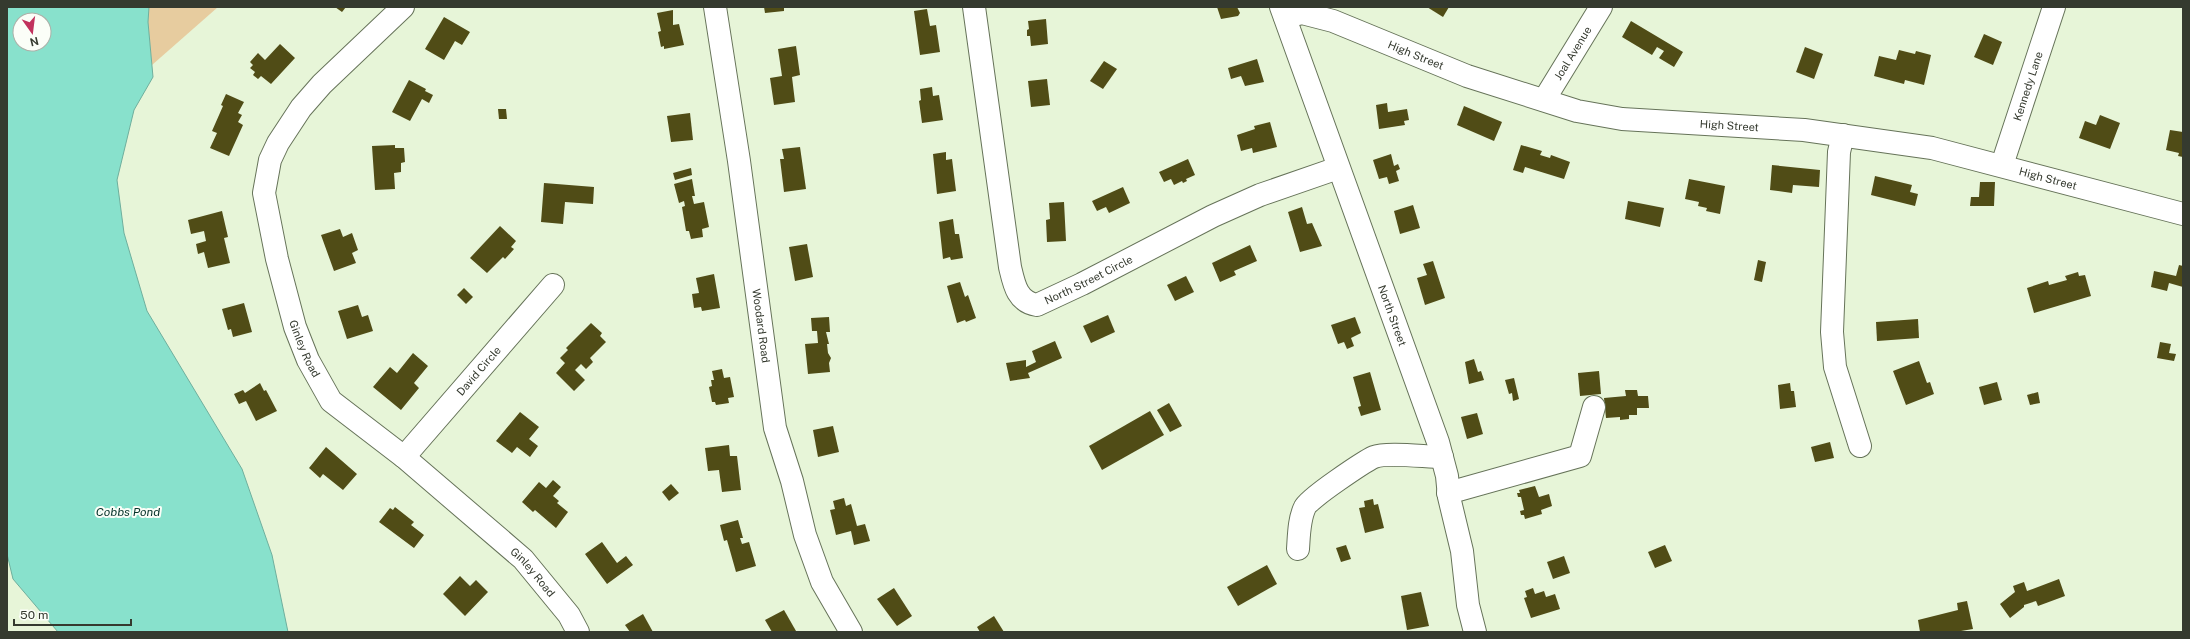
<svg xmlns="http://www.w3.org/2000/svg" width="2190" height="639" font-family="'Public Sans',sans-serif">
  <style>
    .green { fill: #e7cc9f }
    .water { fill: #88e1cc; stroke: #6faf9d; fill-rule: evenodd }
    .building { fill: #504c16 }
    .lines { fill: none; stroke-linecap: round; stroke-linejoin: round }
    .minor-casing { stroke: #667359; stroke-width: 24 }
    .minor { stroke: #fff; stroke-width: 22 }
    .labels { text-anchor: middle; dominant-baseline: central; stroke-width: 4; stroke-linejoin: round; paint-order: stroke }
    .street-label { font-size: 11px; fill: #353a2f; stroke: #fbfef8 }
    .water-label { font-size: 12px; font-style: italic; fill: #06322a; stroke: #fbfef8 }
  </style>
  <rect width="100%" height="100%" fill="#e7f5d8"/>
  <polygon class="green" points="149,7 218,7 152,65 148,22"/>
  <path class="water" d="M 7,7 L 149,7 L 148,22 L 153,77 L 134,110 L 117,180 L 124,233 L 147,311 L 242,469 L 272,555 L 288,632 L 58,632 L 13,579 L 7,554 ZM 20,20 L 44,20 L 44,44 L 20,44 Z"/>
  <g class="building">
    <polygon points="335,7 346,7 342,12"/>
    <polygon points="764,7 784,7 784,11 765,13"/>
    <polygon points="1217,7 1237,7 1240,13 1238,16 1221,19"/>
    <polygon points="1427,7 1449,7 1443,17"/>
    <polygon points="927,9 930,26 936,25 940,52 920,55 914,11"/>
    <polygon points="673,10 673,25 679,24 684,45 664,49 664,46 661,47 658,32 661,31 657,13"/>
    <polygon points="444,17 470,32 462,45 455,41 444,60 425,49"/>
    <polygon points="1046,19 1048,44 1031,46 1030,36 1027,36 1027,30 1029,29 1028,21"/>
    <polygon points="1631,21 1683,52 1674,67 1659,58 1664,51 1657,47 1652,55 1622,37"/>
    <polygon points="1984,34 2002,42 1993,65 1974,57"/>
    <polygon points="280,44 295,58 271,84 261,76 258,79 253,75 255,72 250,68 253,65 250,62 258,53 265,60"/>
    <polygon points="796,46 800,75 792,77 795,102 774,105 770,78 782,76 778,49"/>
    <polygon points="1805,47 1823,54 1814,79 1796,72"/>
    <polygon points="1899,50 1915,54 1916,51 1931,55 1924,85 1905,80 1904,84 1874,76 1879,56 1896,60"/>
    <polygon points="1257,59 1264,82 1245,86 1241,76 1231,79 1228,68"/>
    <polygon points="1104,61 1117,69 1103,89 1090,81"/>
    <polygon points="1047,79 1050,105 1031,107 1028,81"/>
    <polygon points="409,80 426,89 425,91 433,95 429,103 422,99 410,121 392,112"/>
    <polygon points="932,87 933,96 939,95 943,120 922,123 919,101 921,100 920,89"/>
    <polygon points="226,94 244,102 238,113 242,115 238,122 243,125 229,156 210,148 217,133 212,131 223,106 221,105"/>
    <polygon points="1387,103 1388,112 1407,109 1409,120 1404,121 1405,125 1379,129 1376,105"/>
    <polygon points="1464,106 1502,122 1494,141 1457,125"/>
    <polygon points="498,109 506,109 507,119 499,119"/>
    <polygon points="690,113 693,140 671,142 667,116"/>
    <polygon points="2100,115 2120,123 2110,149 2079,138 2085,121 2096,125"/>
    <polygon points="1270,122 1277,147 1253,153 1252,148 1241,151 1237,135 1255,129 1254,126"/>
    <polygon points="2170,130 2183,132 2183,157 2178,156 2179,153 2166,150"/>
    <polygon points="395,145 395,148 404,148 405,162 401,163 401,172 394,173 395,189 375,190 372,146"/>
    <polygon points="1521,145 1542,151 1540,155 1550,158 1551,155 1570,162 1564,179 1525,167 1523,173 1513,170"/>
    <polygon points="800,147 806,189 784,192 780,159 784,159 782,149"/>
    <polygon points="946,152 946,160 952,159 956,191 937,194 933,154"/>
    <polygon points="1391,154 1394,166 1398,164 1400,169 1396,171 1399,181 1389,184 1387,177 1379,179 1373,160"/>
    <polygon points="1188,159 1195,175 1186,179 1187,181 1183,183 1182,181 1174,185 1171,179 1164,182 1159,172"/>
    <polygon points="1772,165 1820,170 1819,187 1793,185 1792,193 1770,190"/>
    <polygon points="691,168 692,175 675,180 673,173"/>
    <polygon points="1875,176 1912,185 1910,192 1918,194 1915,206 1871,195"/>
    <polygon points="692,179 695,196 692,196 694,204 704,202 709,227 702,229 703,237 691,239 689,231 686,231 682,207 685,206 684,201 679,203 674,184"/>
    <polygon points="1689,179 1725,186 1720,214 1706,211 1707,208 1698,206 1699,202 1685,199"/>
    <polygon points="1980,182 1995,182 1994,206 1970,206 1971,197 1979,197"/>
    <polygon points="544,183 594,187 593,204 565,202 563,224 541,222"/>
    <polygon points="1123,187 1130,203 1109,213 1106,207 1097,211 1092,201"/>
    <polygon points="1628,201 1664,208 1660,227 1625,219"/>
    <polygon points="1064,202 1066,241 1047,242 1046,220 1050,219 1049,203"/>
    <polygon points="1413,205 1420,228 1400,234 1394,211"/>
    <polygon points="1302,207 1307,224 1312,223 1322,246 1300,252 1288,212"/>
    <polygon points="222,211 228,237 224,238 230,263 208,268 204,252 198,254 196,244 206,241 204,231 191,234 188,220"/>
    <polygon points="953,219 955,234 959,234 963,258 951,260 950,257 943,259 939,222"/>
    <polygon points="500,226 516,241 511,247 514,249 505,259 503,257 487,273 470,258"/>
    <polygon points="340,229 343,237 352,233 358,250 352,253 356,263 334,271 321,235"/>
    <polygon points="807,244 813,277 795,281 789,247"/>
    <polygon points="1250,245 1257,261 1234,271 1236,275 1220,282 1212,263"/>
    <polygon points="1758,260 1766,262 1762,282 1754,280"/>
    <polygon points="1433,261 1445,298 1425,305 1417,278 1427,275 1423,264"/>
    <polygon points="2179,265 2183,266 2183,287 2169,283 2167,291 2151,287 2154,271 2176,276"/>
    <polygon points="2078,272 2079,276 2085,275 2091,296 2034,313 2027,288 2048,281 2049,285 2067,280 2065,276"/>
    <polygon points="714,274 720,308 702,311 701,307 694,308 692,294 699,293 696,278"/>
    <polygon points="1186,276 1194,292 1175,301 1167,285"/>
    <polygon points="960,282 965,297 968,295 976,318 966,322 965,320 957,323 947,286"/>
    <polygon points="464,288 473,297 466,304 457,295"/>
    <polygon points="244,303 252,332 233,337 231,329 228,330 222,309"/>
    <polygon points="358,305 362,317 368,315 373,331 347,339 338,311"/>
    <polygon points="1108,315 1115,332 1091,343 1083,326"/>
    <polygon points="829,317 830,332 826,332 829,344 827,344 828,353 831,358 829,363 830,372 808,374 805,344 818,343 817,331 812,331 811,318"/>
    <polygon points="1355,317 1361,333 1351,338 1354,346 1347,349 1344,342 1338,344 1331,325"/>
    <polygon points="1918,319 1919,338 1877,341 1876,322"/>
    <polygon points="591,323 602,333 600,336 606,342 590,358 593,362 586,369 581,364 575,370 585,380 574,391 556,373 565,363 560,358 568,350 566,348"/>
    <polygon points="1055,341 1062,358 1028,373 1030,378 1010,381 1006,363 1026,360 1026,367 1036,362 1032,351"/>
    <polygon points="2160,342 2171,344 2169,353 2176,354 2174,361 2157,358"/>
    <polygon points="413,353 428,366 414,383 419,388 401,410 373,387 390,367 397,373"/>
    <polygon points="1474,359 1478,372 1481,371 1484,380 1469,384 1465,362"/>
    <polygon points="1919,361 1927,383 1930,382 1934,394 1906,405 1893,371"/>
    <polygon points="722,369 724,378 730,377 734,397 728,398 729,403 716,405 715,402 712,402 709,387 712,386 711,380 714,380 712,371"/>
    <polygon points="1599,371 1601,394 1580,396 1578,373"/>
    <polygon points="1370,372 1381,410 1361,416 1358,407 1361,406 1353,377"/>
    <polygon points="1514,378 1519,399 1513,401 1512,393 1509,394 1505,380"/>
    <polygon points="1997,382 2002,400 1984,405 1979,387"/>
    <polygon points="260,383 264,391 266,390 277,411 256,421 246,401 239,404 234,394 243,390 245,393"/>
    <polygon points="1790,383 1791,391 1794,391 1796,407 1780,409 1778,385"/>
    <polygon points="1625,390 1637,390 1638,396 1648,396 1649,408 1637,408 1637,415 1629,415 1629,419 1620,420 1620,417 1606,418 1604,398 1626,396"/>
    <polygon points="2038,392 2040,403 2030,405 2027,395"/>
    <polygon points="1169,403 1182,426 1170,432 1157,410"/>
    <polygon points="1150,411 1164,435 1102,470 1089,446"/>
    <polygon points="520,412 539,427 529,439 538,446 530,457 517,447 512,453 496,441"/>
    <polygon points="1477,413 1483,434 1467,439 1461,417"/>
    <polygon points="833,426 839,452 818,457 813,430"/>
    <polygon points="1830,442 1834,458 1815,462 1811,447"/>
    <polygon points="729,445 730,456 737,456 741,490 722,492 719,470 708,471 705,448"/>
    <polygon points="326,447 357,474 343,490 323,474 320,478 309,468"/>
    <polygon points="553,480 561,487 553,496 559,501 557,503 568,512 556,528 535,510 533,512 522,502 539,482 546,488"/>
    <polygon points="671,484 679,493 669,501 662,492"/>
    <polygon points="1535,486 1539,497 1549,494 1552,506 1541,510 1542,514 1525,519 1524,515 1521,515 1520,511 1524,510 1521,497 1518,497 1517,493 1520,493 1519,490"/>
    <polygon points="844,498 846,506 851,504 857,526 865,524 870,541 854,545 851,531 836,535 830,510 835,509 833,501"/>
    <polygon points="1373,499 1374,505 1378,504 1384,528 1365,533 1359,508 1365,507 1364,501"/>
    <polygon points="395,507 414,522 411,525 424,535 414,548 379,522 390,508 393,510"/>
    <polygon points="738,520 743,538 740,538 742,544 749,542 756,566 736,572 727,540 724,541 720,525"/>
    <polygon points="602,542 617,563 626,556 633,565 607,584 585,554"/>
    <polygon points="1346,545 1351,559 1341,562 1336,548"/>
    <polygon points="1665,545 1672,561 1655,568 1648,552"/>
    <polygon points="1564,556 1570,573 1553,579 1547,562"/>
    <polygon points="1267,565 1277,584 1238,606 1227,587"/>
    <polygon points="460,576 470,586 476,580 488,592 465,616 443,594"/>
    <polygon points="2059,579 2065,596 2038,606 2036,601 2024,605 2024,607 2010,618 2000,604 2015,592 2013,586 2024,582 2027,591"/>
    <polygon points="894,588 912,616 897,626 877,599"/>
    <polygon points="1533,588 1535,594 1544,591 1546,597 1555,594 1560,609 1531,618 1524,598 1527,597 1525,591"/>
    <polygon points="1421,592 1429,626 1407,630 1401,596"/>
    <polygon points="1967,601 1973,629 1955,632 1920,632 1918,620 1958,610 1957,603"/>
    <polygon points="784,610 796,631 772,632 765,620"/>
    <polygon points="643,614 653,632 630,632 625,625"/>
    <polygon points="994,616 1004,632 980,632 977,627"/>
  </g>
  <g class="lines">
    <g class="minor-casing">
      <g id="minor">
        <path id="s1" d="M 403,7 L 322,84 L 301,108 L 278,143 L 270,160 L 264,193 L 277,259 L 295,327 L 308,360 L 331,401 L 404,457 L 523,559 L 569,615 L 578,632"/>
        <path id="s2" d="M 715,7 L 739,161 L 775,428 L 792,481 L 805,535 L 822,582 L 851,632"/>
        <path id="s3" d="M 974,7 L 1010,267 C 1014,284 1017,302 1037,305 L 1082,284 L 1213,216 L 1260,195 L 1338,168"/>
        <path id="s4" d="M 1281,7 L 1438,442 L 1447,476 L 1449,497 L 1462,551 L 1468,605 L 1475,632"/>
        <path id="s5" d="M 1285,17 L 1302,13 L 1333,21 L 1467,76 L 1577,111 L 1622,119 L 1804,130 L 1932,148 L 2183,214"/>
        <path id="s6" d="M 1544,100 L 1601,7"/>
        <polyline points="1843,135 1839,152 1832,332 1835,367 1860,446"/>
        <path id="s7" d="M 2002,165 L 2054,7"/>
        <path id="s8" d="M 404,457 L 553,285"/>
        <polyline points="1448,493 1580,456 1594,407"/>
        <path d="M 1298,549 C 1299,535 1299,519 1305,507 C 1308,499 1365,461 1374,457 C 1387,452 1426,457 1442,457"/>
      </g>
    </g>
    <use href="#minor" class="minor"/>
  </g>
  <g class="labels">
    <g class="street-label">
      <text stroke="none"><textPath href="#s6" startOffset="55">Joal Avenue</textPath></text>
      <text stroke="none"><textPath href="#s5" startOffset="139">High Street</textPath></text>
      <text stroke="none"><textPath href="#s7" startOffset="83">Kennedy Lane</textPath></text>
      <text stroke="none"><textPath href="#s5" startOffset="463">High Street</textPath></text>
      <text stroke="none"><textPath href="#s5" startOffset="787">High Street</textPath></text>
      <text stroke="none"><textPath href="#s3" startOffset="370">North Street Circle</textPath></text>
      <text stroke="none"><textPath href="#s4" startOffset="328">North Street</textPath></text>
      <text stroke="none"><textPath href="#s2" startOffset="322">Woodard Road</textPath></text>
      <text stroke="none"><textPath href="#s1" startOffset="399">Ginley Road</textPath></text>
      <text stroke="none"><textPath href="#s8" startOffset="114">David Circle</textPath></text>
      <text stroke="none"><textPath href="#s1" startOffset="723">Ginley Road</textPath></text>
    </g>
    <g class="water-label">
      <text x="128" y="512">Cobbs Pond</text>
    </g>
  </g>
  <rect width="2190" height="639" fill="none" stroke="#353a2f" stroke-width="16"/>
  <g transform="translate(32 32) rotate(166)"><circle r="19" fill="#fbfef8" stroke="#acb0a8"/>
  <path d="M0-3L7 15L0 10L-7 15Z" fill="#c1325d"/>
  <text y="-6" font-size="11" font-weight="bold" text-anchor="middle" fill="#353a2f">N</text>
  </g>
  <path d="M14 619v6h117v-6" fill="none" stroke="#353a2f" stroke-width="2"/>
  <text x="20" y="619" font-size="12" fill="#353a2f" stroke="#fbfef8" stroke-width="3" paint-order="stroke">50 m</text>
</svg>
